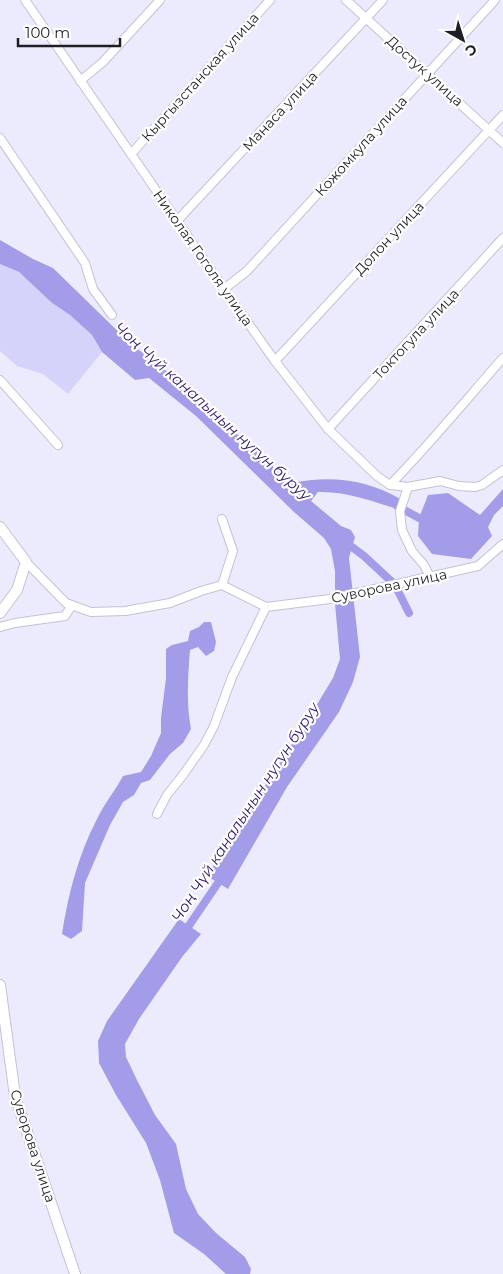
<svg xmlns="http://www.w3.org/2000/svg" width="503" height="1274" font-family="Montserrat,sans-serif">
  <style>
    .green { fill: #d5d3fa }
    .water { fill: #a39de9 }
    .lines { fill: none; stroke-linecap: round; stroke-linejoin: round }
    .canal { stroke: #a39de9; stroke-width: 8 }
    .minor-casing { stroke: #c3c2d5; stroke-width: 10 }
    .tertiary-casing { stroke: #c3c2d5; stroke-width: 12 }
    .minor { stroke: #fff; stroke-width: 8 }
    .tertiary { stroke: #fff; stroke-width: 10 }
    .labels { text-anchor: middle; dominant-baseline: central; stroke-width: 4.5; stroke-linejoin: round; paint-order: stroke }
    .street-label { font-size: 14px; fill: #1f1e25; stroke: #fff }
    .water-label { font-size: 15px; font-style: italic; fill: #2f176f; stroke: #fff }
  </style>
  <rect width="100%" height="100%" fill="#ecebfe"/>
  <polygon class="green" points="0,264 19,272 52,303 70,315 92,335 102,352 68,394 43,374 17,366 0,351"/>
  <g class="water">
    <path d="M 0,240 L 33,259 L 53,268 L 132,345 L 157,363 L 181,383 L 291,483 C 330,475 368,479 402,500 L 398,509 C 371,501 346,491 318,492 L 311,501 L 341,526 L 351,530 L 355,537 L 349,558 L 360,657 L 353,682 L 339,712 L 287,787 L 228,889 L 207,876 L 310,716 L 333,678 L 340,659 L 335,604 L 335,571 L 331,549 L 324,538 L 294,512 L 196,416 L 149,378 L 135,380 L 102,352 L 92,335 L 70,315 L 52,303 L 19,272 L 0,264 Z"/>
    <polygon points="503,489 503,506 494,515 488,527 492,536 471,559 432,554 418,536 419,518 428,495 448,493 480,515"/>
    <path d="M 204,622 L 211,622 L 216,642 L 214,651 L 206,656 L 198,647 L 190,650 C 188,676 186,703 191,729 L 183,743 L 170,754 L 150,780 L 141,783 L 134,795 L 123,802 L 110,825 L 85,883 L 82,931 L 71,939 L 62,934 C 68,895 78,855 97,819 C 104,804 115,791 123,776 L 141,772 L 151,756 L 161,733 L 161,718 L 166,678 L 166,649 L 172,645 L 188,641 L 190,631 L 199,627 Z"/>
    <polygon points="179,919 201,934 182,957 139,1019 125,1044 126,1057 137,1080 155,1115 176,1144 186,1189 198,1214 216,1233 245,1257 251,1269 250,1274 226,1274 204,1254 174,1233 160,1180 146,1143 116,1095 99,1063 98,1041 107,1021"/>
  </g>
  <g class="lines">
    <g class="canal">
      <polyline points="397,506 419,518"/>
      <polyline points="342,548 352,547 364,556 392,582"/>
      <polyline points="398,591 409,613"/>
      <polyline points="184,933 224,874"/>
    </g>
    <g class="minor-casing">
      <g id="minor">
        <polyline points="25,0 224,289 275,361 328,429 377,476 390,485 408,487 440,481 459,486 475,487 482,485 503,470"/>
        <polyline points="346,0 503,143"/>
        <polyline points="80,81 103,62 160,0"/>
        <polyline points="0,138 85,263 93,289 112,315"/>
        <polyline points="131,154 270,0"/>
        <polyline points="177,221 383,0"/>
        <polyline points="224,289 247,271 495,0"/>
        <polyline points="275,361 503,115"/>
        <polyline points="0,380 58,445"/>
        <polyline points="328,429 503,238"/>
        <path d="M 390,485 C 430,444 466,400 503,358"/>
        <polyline points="408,487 400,511 402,530 412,551 424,565 430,577"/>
        <polyline points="222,519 233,551 222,585"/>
        <polyline points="71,605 91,612 125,611 170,603 201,591 222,585 266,607 330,599 478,566 503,544"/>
        <polyline points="0,627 15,623 65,616 72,605 66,603 26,562"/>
        <polyline points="157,814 167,795 183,775 204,745 214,726 232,677 266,607"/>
      </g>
    </g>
    <g class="tertiary-casing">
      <g id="tertiary">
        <polyline points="0,527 26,562 17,590 0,613"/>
        <polyline points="0,985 15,1096 75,1274"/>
      </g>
    </g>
    <use href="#minor" class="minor"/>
    <use href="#tertiary" class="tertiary"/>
  </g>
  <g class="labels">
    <g class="street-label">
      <text transform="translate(425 71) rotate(42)">Достук улица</text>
      <text transform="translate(200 77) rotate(-48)">Кыргызстанская улица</text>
      <text transform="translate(280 111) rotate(-47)">Манаса улица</text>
      <text transform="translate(361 146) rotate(-48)">Кожомкула улица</text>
      <text transform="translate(389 238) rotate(-47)">Долон улица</text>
      <text transform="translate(203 258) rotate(55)">Николая Гоголя улица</text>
      <text transform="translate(416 334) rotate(-47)">Токтогула улица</text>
      <text transform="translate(389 586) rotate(-12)">Суворова улица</text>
      <text transform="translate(33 1146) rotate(72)">Суворова улица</text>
    </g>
    <g class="water-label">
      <text transform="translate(213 411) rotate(42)">Чоң Чүй каналынын нугун буруу</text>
      <text transform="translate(245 812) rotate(-57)">Чоң Чүй каналынын нугун буруу</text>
    </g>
  </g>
  <g transform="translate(463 40) rotate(141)" stroke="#ffffff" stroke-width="4" paint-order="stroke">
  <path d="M0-4L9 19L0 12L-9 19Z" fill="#1f1e25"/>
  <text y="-8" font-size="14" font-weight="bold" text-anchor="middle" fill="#1f1e25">С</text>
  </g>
  <path d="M18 38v8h102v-8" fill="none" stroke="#1f1e25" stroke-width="2.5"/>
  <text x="25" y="38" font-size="15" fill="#1f1e25" stroke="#ffffff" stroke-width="4" paint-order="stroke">100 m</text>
</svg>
